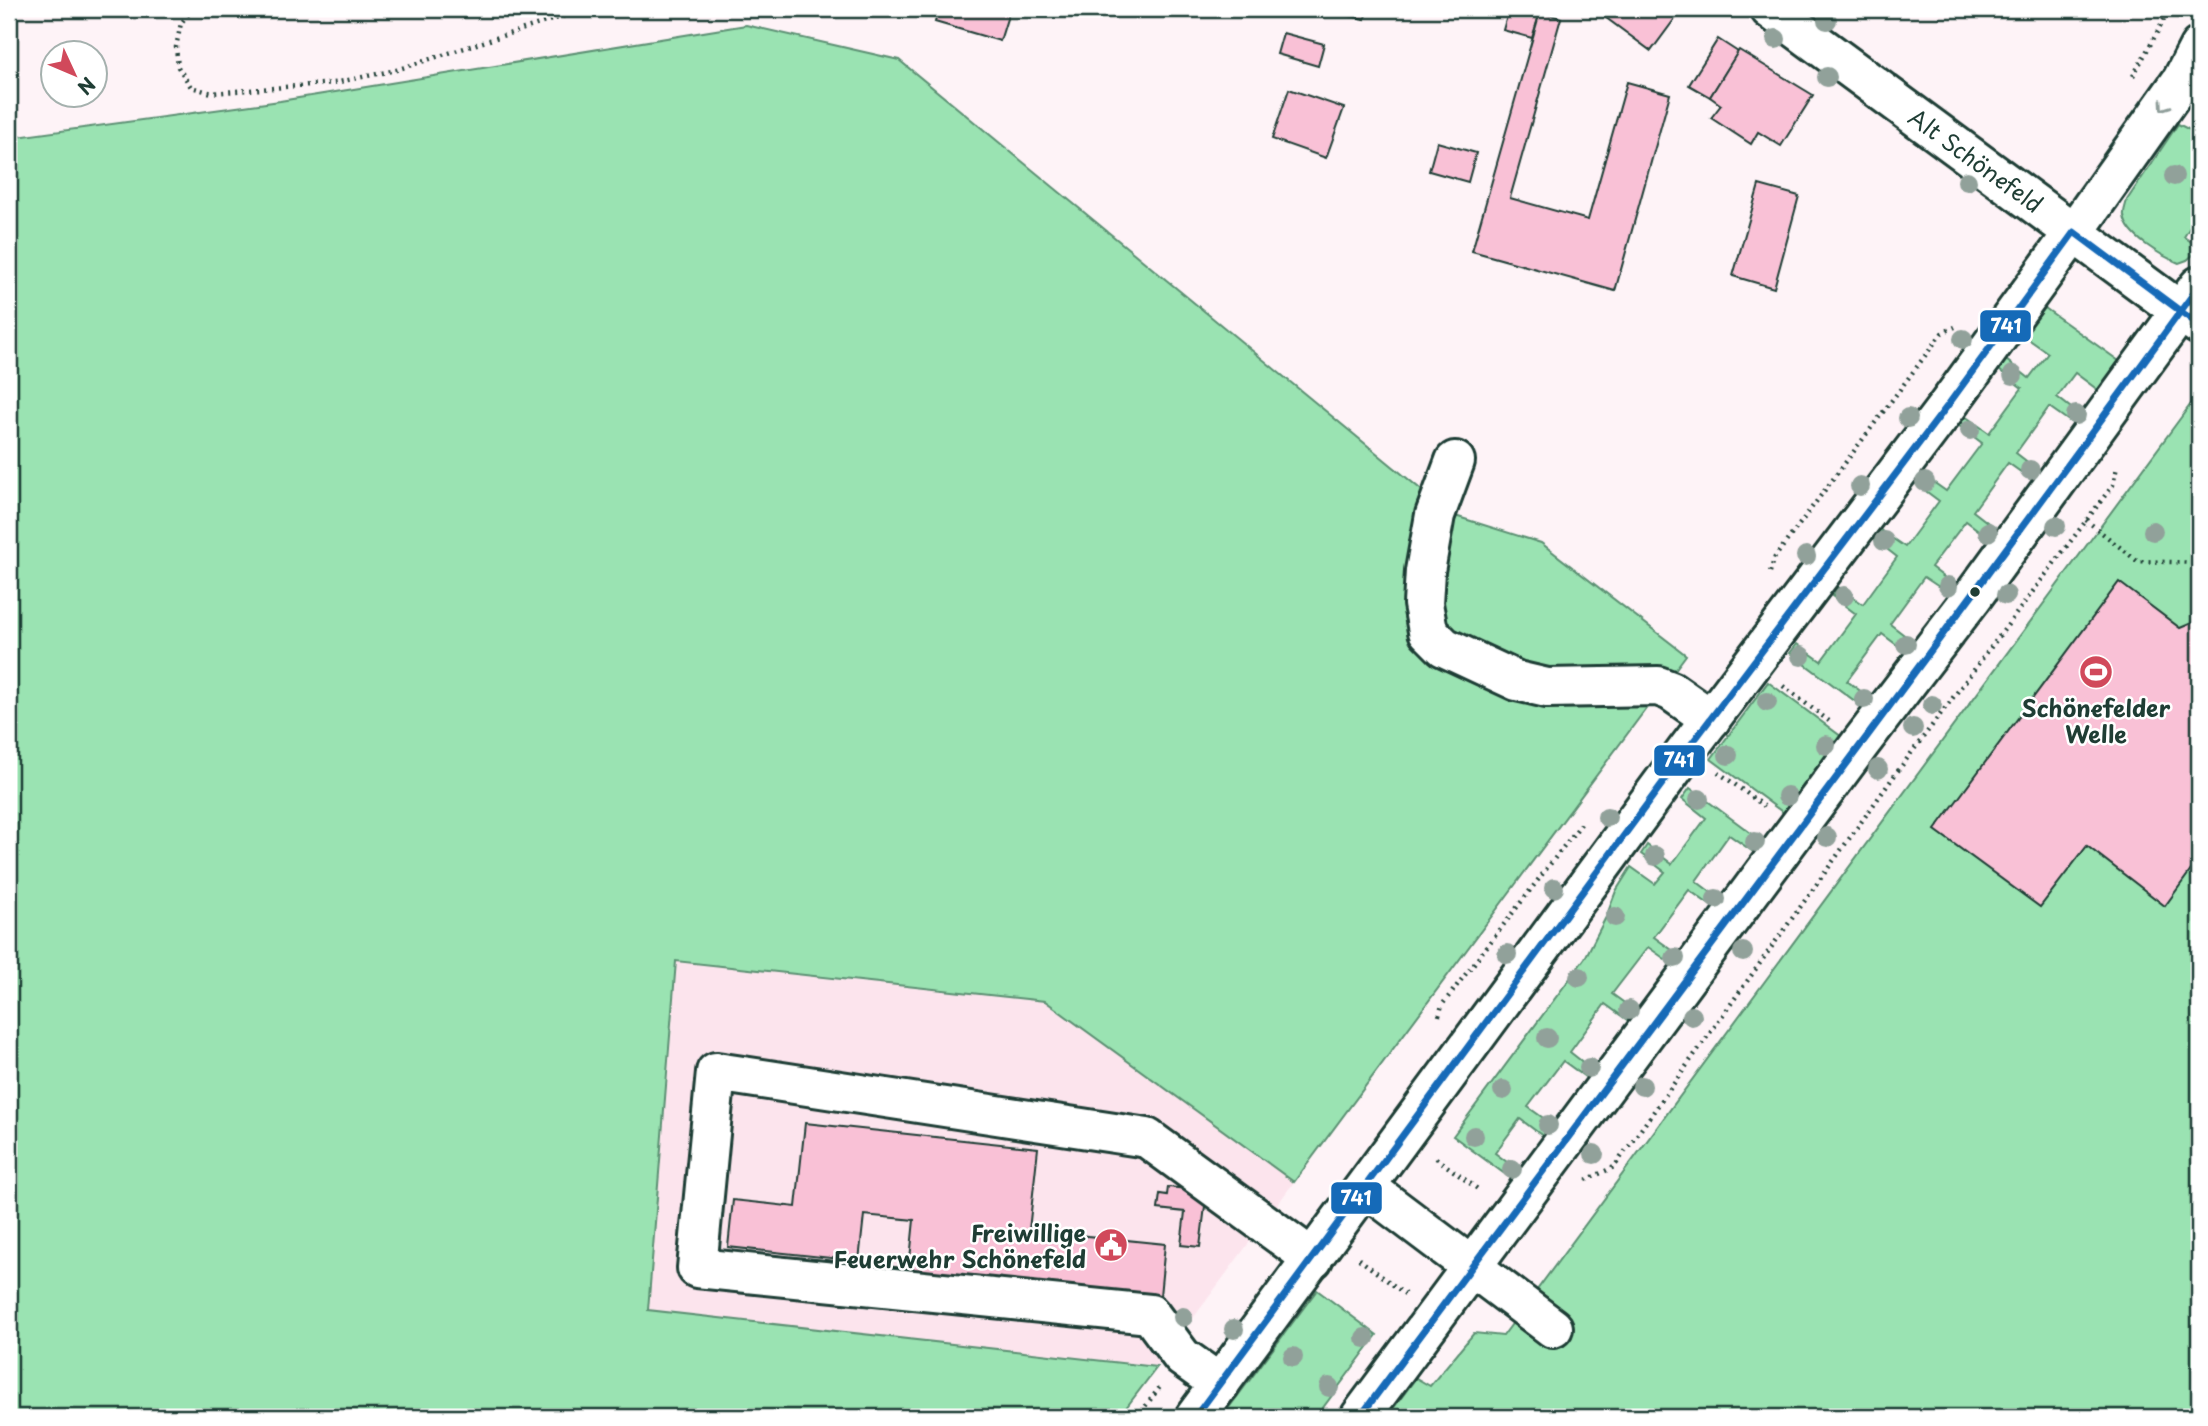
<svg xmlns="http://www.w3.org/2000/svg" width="2208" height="1426" font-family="'Playpen Sans',sans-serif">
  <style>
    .built { fill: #fce4ed }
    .green { fill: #9ae3b2; stroke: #5c9073; stroke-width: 2 }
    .building { fill: #f9c1d6; stroke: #1f3d34; stroke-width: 2 }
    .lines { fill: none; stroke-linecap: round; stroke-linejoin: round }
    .minor-casing { stroke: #1f3d34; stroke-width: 44 }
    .path { stroke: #1f3d34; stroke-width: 4.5; stroke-dasharray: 2 5; stroke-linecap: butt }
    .minor { stroke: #fff; stroke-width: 38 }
    .bus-1-casing { stroke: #fff; stroke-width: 12 }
    .bus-1 { stroke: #156ab8; stroke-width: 7 }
    .tree { fill: #91a19a }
    .oneway { stroke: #8f9e9a }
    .bus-dot { fill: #1f3d34; stroke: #fff; stroke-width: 2.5 }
    .labels { text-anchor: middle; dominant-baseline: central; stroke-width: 5; stroke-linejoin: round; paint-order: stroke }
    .street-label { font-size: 23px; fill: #1f3d34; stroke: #fff }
    .poi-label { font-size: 23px; font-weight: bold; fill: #1f3d34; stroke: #fff }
    .line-badge { stroke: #fff; stroke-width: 2.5 }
    .badge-label { font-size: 19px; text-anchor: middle; font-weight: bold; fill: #fff }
  </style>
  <rect width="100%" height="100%" fill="#fef3f7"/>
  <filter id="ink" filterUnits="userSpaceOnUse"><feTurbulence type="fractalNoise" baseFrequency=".0143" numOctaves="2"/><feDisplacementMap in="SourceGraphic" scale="14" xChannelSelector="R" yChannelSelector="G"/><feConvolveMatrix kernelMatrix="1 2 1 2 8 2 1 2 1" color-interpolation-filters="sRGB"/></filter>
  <g filter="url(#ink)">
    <polygon class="built" points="675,961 1045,1001 1294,1182 1157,1367 648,1310"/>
    <g class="green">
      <polygon points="746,25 899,60 1452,515 1541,543 1686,655 1294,1182 1045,1001 676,961 648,1310 1157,1367 1119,1417 9,1417 9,138 280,101"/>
      <path d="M 2178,124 L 2198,134 L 2199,133 L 2199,212 L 2184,237 L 2199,247 L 2199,250 L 2187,260 L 2179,263 C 2162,256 2127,237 2124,216 C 2123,211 2126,205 2127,200 Z"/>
      <polygon points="2045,308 2119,361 2098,390 2075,373 2057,397 2080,415 2073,424 2049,407 2016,453 2038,470 2032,480 2008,463 1973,511 1996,529 1989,538 1966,521 1931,567 1954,585 1948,593 1924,577 1890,624 1912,641 1905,651 1882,634 1847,681 1870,698 1863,707 1790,653 1797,644 1821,661 1856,614 1832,596 1838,587 1863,604 1897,557 1874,539 1880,530 1905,547 1939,501 1915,483 1922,474 1946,491 1982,443 1958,425 1965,416 1989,433 2022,388 1999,370 2006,360 2029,378 2048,353 2024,336"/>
      <polygon points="2199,393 2199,1417 1387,1417 1416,1378 1430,1386 1474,1333 1503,1336"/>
      <polygon points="1768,682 1842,737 1785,814 1711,759"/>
      <polygon points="1690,788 1763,842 1755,853 1729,835 1696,881 1720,899 1714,908 1689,890 1654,937 1679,955 1672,964 1648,947 1612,994 1637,1012 1630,1022 1605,1004 1570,1052 1594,1071 1588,1079 1563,1061 1528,1107 1553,1125 1544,1137 1520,1119 1495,1153 1519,1171 1513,1180 1453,1136 1585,958 1606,917 1616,891 1631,867 1655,884 1665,872 1641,854 1647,845 1672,864 1706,818 1682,799"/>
      <polygon points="1317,1290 1377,1335 1316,1417 1222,1417"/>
    </g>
    <g class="building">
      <polygon points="939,9 1010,9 1000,41 935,22"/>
      <polygon points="1315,9 1367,9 1365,19"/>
      <polygon points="1509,9 1541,9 1532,38 1503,30"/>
      <polygon points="1594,9 1682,9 1651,51"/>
      <polygon points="1540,12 1561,18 1510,198 1588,220 1627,82 1670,94 1615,291 1472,251"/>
      <polygon points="1283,33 1324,44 1318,66 1277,54"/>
      <polygon points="1718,39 1738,52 1710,97 1689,85"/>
      <polygon points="1739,50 1813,95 1781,146 1758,132 1751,144 1711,118 1721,105 1710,97"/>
      <polygon points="1289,89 1344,108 1326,158 1272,139"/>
      <polygon points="1437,142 1476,153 1468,182 1429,171"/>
      <polygon points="1759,185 1799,196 1774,288 1733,276"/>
      <polygon points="2119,582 2180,628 2199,620 2199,859 2165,906 2087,846 2040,907 1935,830"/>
      <polygon points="805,1123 1038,1148 1029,1230 1165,1244 1160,1296 909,1269 914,1220 864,1215 859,1261 728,1247 733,1200 796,1207"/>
      <polygon points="1168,1187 1197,1190 1206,1198 1200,1247 1181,1245 1185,1212 1158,1209 1160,1194 1167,1195"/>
    </g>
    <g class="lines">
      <g class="minor-casing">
        <g id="minor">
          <polyline points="1770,9 2199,325"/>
          <polyline points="1455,461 1435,515 1425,571 1423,604 1428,631 1444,647 1517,681 1547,688 1658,686 1671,691 1711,719"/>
          <polyline points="1366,1187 1553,1328"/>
          <polyline points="1220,1384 1182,1357 1150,1314 697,1268 716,1072 1147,1138 1313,1259"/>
          <polyline points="1195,1417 1687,750 1948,405 2074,232 2182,80 2199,47"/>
          <polyline points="1360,1417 1860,744 1971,599 2199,286"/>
        </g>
      </g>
      <g class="path">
        <polyline points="193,9 181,23 176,47 178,67 191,87 212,93 334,83 396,70 586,9"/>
        <polyline points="2133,76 2170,9"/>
        <polyline points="2086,520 2137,561 2199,563"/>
        <polyline points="1770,572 1775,557 1942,333 1955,327"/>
        <polyline points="1783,686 1829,721"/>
        <polyline points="1718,772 1764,806"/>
        <polyline points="1439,1016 1442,1005 1581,824"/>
        <polyline points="1436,1158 1479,1190"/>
        <polyline points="1586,1180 1614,1167 1897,772 2113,485 2117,467"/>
        <polyline points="1359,1259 1405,1294"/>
        <polyline points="1137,1417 1160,1387"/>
      </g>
      <use href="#minor" class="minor"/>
      <g class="bus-1-casing">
        <g id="bus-1">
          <polyline points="1195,1417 1687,750 1948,405 2074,232 2199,325"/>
          <path d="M 1360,1417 C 1640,1040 1923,665 2199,286"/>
        </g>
      </g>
      <use href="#bus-1" class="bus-1"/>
    </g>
    <g class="tree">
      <circle cx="1827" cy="20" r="10"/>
      <circle cx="1776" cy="39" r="10"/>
      <circle cx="1827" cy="77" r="10"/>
      <circle cx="2174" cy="176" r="10"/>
      <circle cx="1967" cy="181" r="10"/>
      <circle cx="1963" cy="339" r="10"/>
      <circle cx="2013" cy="375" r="10"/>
      <circle cx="2076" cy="415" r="10"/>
      <circle cx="1908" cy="418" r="10"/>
      <circle cx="1970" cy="430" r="10"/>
      <circle cx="2030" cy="470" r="10"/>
      <circle cx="1925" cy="482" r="10"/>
      <circle cx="1860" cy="486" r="10"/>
      <circle cx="2056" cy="526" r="10"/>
      <circle cx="2153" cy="531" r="10"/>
      <circle cx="1988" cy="532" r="10"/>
      <circle cx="1884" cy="541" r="10"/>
      <circle cx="1806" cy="556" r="10"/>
      <circle cx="1948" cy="586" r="10"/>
      <circle cx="2006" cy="595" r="10"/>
      <circle cx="1844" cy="596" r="10"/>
      <circle cx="1906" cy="644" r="10"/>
      <circle cx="1801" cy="656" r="10"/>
      <circle cx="1864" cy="699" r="10"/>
      <circle cx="1767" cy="702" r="10"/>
      <circle cx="1932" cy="705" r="10"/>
      <circle cx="1913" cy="728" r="10"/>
      <circle cx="1826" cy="745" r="10"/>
      <circle cx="1728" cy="755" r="10"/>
      <circle cx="1878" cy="769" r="10"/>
      <circle cx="1787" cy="796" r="10"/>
      <circle cx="1699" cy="799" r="10"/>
      <circle cx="1607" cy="817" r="10"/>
      <circle cx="1827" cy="837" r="10"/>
      <circle cx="1755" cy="842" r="10"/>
      <circle cx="1655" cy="856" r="10"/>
      <circle cx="1554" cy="888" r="10"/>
      <circle cx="1716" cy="899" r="10"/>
      <circle cx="1615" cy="917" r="10"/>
      <circle cx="1743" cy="952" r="10"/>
      <circle cx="1507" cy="954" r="10"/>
      <circle cx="1675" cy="958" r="10"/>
      <circle cx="1579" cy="977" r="10"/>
      <circle cx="1629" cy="1010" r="10"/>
      <circle cx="1692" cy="1016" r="10"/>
      <circle cx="1547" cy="1038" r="10"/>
      <circle cx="1589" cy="1068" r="10"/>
      <circle cx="1642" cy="1086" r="10"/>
      <circle cx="1503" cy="1090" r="10"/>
      <circle cx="1548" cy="1125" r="10"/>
      <circle cx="1474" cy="1136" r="10"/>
      <circle cx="1594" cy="1154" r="10"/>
      <circle cx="1512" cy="1169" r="10"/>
      <circle cx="1183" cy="1317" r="10"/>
      <circle cx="1234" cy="1329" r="10"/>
      <circle cx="1365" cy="1338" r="10"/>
      <circle cx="1293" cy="1357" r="10"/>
      <circle cx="1329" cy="1387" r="10"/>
    </g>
    <defs><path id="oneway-chevron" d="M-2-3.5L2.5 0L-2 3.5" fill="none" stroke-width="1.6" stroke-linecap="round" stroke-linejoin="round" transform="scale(1.75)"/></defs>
    <use class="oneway" href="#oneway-chevron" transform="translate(2164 106) rotate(125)"/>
  </g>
  <defs>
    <g id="stadium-disc" transform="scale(1.75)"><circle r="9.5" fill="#d1495b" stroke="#fff"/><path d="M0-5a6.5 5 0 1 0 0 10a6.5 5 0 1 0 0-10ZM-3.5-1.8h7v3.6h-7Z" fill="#fff"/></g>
    <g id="civic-disc" transform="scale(1.75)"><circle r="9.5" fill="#d1495b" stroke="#fff"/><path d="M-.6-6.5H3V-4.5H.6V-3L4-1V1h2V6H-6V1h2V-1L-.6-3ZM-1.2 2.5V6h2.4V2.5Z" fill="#fff"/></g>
  </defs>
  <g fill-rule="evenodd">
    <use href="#stadium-disc" x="2096" y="672"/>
    <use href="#civic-disc" x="1111" y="1245"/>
  </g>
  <circle class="bus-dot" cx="1975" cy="592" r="6"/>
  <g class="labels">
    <g class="street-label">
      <text transform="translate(1976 160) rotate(36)">Alt Schönefeld</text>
    </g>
    <g class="poi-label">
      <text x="2096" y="707">Schönefelder<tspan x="2096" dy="26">Welle</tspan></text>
      <text x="1086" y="1232" text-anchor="end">Freiwillige<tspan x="1086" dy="26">Feuerwehr Schönefeld</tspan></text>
    </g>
  </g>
  <g class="line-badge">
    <rect x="1979" y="309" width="53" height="34" rx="7" fill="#156ab8"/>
    <rect x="1653" y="744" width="53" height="33" rx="7" fill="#156ab8"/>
    <rect x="1330" y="1181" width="53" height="34" rx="7" fill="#156ab8"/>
  </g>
  <g class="badge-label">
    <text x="2006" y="333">741</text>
    <text x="1679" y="767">741</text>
    <text x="1356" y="1205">741</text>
  </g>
  <rect width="2208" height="1426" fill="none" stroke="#fff" stroke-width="35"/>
  <rect x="18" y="18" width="2173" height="1391" fill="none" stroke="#1f3d34" stroke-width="2.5" filter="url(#ink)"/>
  <g transform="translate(74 74) rotate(134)"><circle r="33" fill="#ffffff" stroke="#a5b1ae" stroke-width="2"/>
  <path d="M0-5L12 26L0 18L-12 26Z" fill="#d1495b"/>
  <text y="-10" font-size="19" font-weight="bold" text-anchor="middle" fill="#1f3d34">N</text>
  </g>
</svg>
